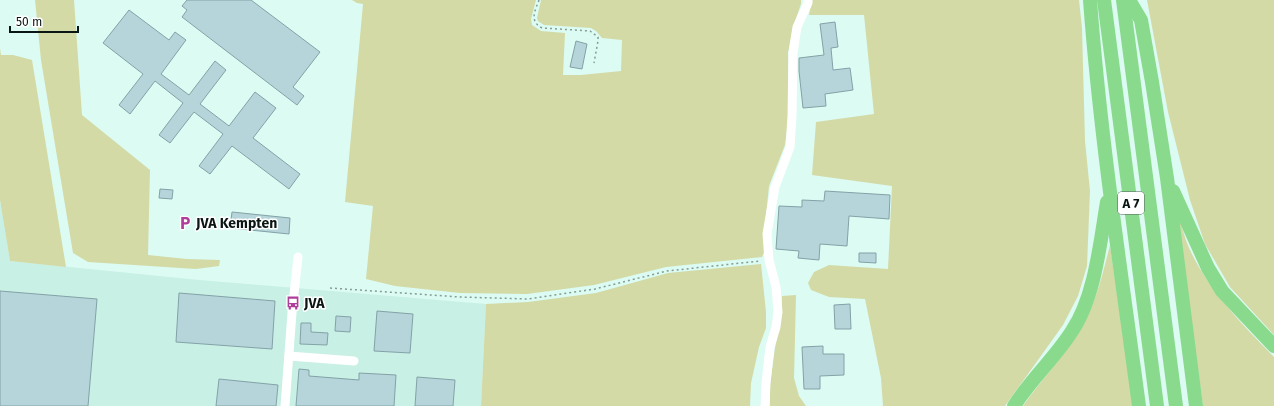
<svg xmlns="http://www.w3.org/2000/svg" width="1274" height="406" font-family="'Fira Sans',sans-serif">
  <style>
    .built { fill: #c8f0e5 }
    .green { fill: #d3daa6 }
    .building { fill: #b5d5da; stroke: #83a2a7 }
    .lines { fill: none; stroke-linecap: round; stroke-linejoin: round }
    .path { stroke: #859c96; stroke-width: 1.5; stroke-dasharray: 2 3; stroke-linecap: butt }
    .minor { stroke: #fff; stroke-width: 9 }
    .highway { stroke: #8ada8e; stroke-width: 14 }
    .labels { text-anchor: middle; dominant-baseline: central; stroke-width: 3; stroke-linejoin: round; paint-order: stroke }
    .shield { fill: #fff; stroke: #545c5a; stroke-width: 1 }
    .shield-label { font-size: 13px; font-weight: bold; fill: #0a1613 }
    .poi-label { font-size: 14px; font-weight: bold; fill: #0a1613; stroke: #fff; text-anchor: start }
  </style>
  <rect width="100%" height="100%" fill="#dcfbf3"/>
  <polygon class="built" points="0,200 10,261 199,280 486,304 481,406 0,406"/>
  <g class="green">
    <polygon points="35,0 74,0 82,115 150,170 148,255 187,259 220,260 219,266 196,269 88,262 73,253 41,60"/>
    <polygon points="352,0 536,0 531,19 532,25 541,31 565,33 563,75 581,75 621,71 622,40 602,38 596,31 591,28 544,25 538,21 537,18 541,0 801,0 801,4 793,27 788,53 789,116 785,145 769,186 764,235 764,252 762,257 666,267 594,285 527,294 460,293 395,286 366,279 373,206 345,202 363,4 357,3"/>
    <polygon points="812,0 1079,0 1082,28 1085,141 1090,191 1087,266 1078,296 1063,325 1005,406 883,406 881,378 865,299 829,297 811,290 808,283 814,272 829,265 888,269 892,186 812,175 816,122 874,114 864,15 809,15"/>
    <polygon points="1147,0 1274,0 1274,335 1230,287 1205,244 1190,200 1168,112"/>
    <polygon points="0,48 1,55 13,55 32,60 66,267 10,261 0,200"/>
    <path d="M 1176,209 C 1181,222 1184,237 1190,250 C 1209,291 1242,324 1274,357 L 1274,406 L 1203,406 Z"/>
    <path d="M 1110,245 L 1133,406 L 1023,406 C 1040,381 1061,360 1077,335 C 1094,311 1103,273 1110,245 Z"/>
    <polygon points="761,264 766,312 766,328 759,347 751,383 750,406 481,406 486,304 528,302 596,293 668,273"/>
    <polygon points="796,295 794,378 799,396 806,406 770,406 770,384 775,348 782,312 782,296"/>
  </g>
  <g class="building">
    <polygon points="187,0 251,0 320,52 293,87 304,96 297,105 182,17 187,10 182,6"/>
    <polygon points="129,10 169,40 175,32 186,40 161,74 189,95 215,61 226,70 200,104 229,126 255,92 276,108 253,138 300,174 289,189 232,146 210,174 199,166 223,134 194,112 170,143 159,135 183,103 155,81 130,114 119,105 143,74 103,43"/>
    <polygon points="835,22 838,47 831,48 833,70 850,68 853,90 825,94 826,106 803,108 799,71 799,58 824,55 820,24"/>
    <polygon points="576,41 587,44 582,69 570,67"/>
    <polygon points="160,189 173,190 172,199 159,198"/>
    <polygon points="825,191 890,195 889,219 849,216 847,246 820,244 819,260 798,258 799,251 776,249 779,206 802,207 802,200 824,201"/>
    <polygon points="232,212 290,218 289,234 230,228"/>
    <polygon points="859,253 876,253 876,263 859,262"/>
    <polygon points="0,291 97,299 88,406 0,406"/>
    <polygon points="179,293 275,301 272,349 176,342"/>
    <polygon points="850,304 851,329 835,329 834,305"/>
    <polygon points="377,311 413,314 410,353 374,351"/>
    <polygon points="336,316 351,317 350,332 335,331"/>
    <polygon points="301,323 311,323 311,332 328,333 327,345 300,344"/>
    <polygon points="823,346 823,354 844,354 844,375 820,376 820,389 804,389 802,347"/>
    <polygon points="299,369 309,370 309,376 359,380 359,373 396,375 394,406 296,406"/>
    <polygon points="417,377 455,380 453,406 415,406"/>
    <polygon points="219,379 278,385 276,406 216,406"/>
  </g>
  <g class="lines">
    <g class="path">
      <path d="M 539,0 C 535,11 529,21 542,28 L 590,31 L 598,37 L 598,41 L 594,63"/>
      <polyline points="330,288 460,297 528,299 595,289 667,271 760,261"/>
    </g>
    <g class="minor">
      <polyline points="289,356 354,361"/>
      <polyline points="285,406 292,313 298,257"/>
      <polyline points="765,406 766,383 770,347 776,327 778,312 776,287 769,260 767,234 775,187 790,147 792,116 793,53 797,27 808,3 808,0"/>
    </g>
    <g class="highway">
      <path d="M 1090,0 C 1100,136 1121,271 1139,406"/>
      <polyline points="1104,0 1157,406"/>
      <polyline points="1123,0 1176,406"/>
      <polyline points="1129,0 1141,20 1152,82 1167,178 1196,406"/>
      <polyline points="1173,191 1208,268 1222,291 1274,346"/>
      <path d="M 1014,406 C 1031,379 1055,358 1072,331 C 1095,297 1100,243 1107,202"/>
    </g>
  </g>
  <defs>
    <g id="parking-bare" transform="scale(1.08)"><path d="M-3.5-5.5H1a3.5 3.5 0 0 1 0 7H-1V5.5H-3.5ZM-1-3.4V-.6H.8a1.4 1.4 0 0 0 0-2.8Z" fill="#ae3e9a" stroke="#fff" stroke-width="2.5" paint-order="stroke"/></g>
    <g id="bus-bare" transform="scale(1.08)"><path d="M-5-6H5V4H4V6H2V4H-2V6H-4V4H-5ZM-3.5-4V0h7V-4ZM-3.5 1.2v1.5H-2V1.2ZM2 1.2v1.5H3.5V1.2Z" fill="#ae3e9a" stroke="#fff" stroke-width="2.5" paint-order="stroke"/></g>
  </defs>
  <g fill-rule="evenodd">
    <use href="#parking-bare" x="185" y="223"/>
    <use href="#bus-bare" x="293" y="303"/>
  </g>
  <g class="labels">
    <rect class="shield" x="1118" y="192" width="26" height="22" rx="3"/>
    <g class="shield-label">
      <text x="1131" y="203">A 7</text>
    </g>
    <g class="poi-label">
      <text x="196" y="223">JVA Kempten</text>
      <text x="304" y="303">JVA</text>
    </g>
  </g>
  <path d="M10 26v6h68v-6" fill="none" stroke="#0a1613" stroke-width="2"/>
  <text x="16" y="26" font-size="12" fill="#0a1613" stroke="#ffffff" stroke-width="3" paint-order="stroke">50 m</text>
</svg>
